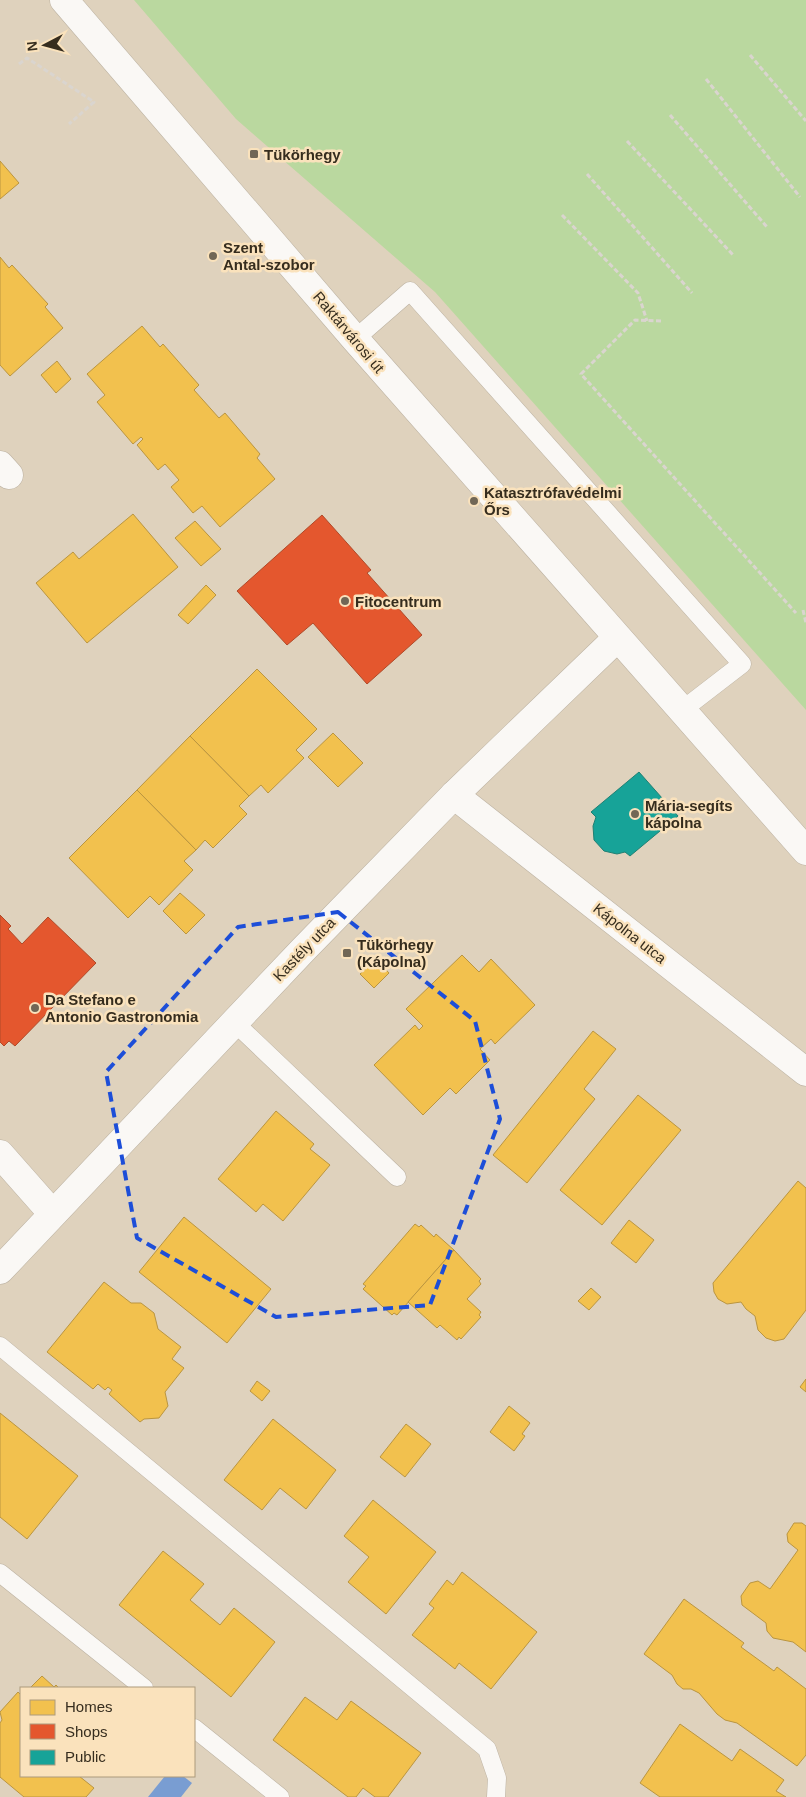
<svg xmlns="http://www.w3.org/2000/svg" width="806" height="1797" font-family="Helvetica,sans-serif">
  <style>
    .green { fill: #bad89f }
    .water { fill: #799dd2 }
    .homes { fill: #f2c14e; stroke: #ba9540 }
    .shops { fill: #e4572e; stroke: #b04a29 }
    .public { fill: #17a398; stroke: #208073 }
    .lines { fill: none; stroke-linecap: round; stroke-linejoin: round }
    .lane-casing { stroke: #bcb2a2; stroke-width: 19 }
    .street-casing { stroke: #bcb2a2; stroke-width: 29 }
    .secondary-casing { stroke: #bcb2a2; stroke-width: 29 }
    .path { stroke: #dad5cf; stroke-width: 3; stroke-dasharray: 5 2.5; stroke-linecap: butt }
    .lane { stroke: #faf8f5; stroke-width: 18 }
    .street { stroke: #faf8f5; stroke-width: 28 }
    .secondary { stroke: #faf8f5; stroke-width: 28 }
    .marked { fill: none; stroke: #1d4ed8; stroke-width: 4; stroke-dasharray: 10 6; stroke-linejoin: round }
    .poi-dot { fill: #716756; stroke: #fae2bc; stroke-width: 2 }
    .labels { text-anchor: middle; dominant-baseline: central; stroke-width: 5; stroke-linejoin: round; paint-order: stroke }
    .poi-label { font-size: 15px; font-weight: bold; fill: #362d1e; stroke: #fae2bc; text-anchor: start }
    .street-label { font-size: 15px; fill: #362d1e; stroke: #fae2bc }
  </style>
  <rect width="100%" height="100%" fill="#dfd2bd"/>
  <polygon class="green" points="134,0 806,0 806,710 435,292 236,119"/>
  <polygon class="water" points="165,1776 183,1776 192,1783 181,1797 148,1797"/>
  <g class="homes">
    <polygon points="0,161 19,183 0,199"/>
    <polygon points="0,257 9,268 12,265 48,304 45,307 63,328 10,376 0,365"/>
    <polygon points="142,326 160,347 163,344 199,385 194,390 219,418 225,413 260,454 257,458 275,479 220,527 202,506 193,513 171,487 179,480 165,464 158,470 137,445 143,439 141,437 133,444 97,402 105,395 87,374"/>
    <polygon points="57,361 71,379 56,393 41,375"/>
    <polygon points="133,514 178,567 87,643 36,583 73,552 79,559"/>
    <polygon points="195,521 221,549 201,566 175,538"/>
    <polygon points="206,585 216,595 188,624 178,615"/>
    <polygon points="257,669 317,729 296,750 304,758 268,793 261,785 249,796 190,736"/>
    <polygon points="333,733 363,763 338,787 308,757"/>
    <polygon points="190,736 249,796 239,806 247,814 213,848 205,840 196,850 137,790"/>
    <polygon points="137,790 196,850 184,861 193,870 159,905 150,896 128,918 69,858"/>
    <polygon points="180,893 205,915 186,934 163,911"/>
    <polygon points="462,955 479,972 491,959 535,1005 495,1044 491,1039 480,1049 490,1060 456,1094 450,1088 423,1115 374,1065 415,1025 419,1030 423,1026 406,1009"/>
    <polygon points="376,959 389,973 374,988 360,974"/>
    <polygon points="593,1031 616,1049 584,1089 595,1099 527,1183 493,1155"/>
    <polygon points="638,1095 681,1130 602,1225 560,1190"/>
    <polygon points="276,1111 314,1144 310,1149 330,1165 283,1221 263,1204 256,1212 218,1179"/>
    <polygon points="798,1181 806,1188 806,1310 784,1339 775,1341 766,1338 758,1330 755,1316 746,1309 741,1302 727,1304 718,1299 714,1292 713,1283"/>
    <polygon points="184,1217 271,1289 227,1343 139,1272"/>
    <polygon points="629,1220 654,1240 636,1263 611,1243"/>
    <polygon points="415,1224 419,1227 421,1225 434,1237 436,1234 454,1250 397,1315 394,1313 392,1315 363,1289 366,1286 363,1284"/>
    <polygon points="454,1250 481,1279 479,1281 481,1284 467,1299 481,1312 479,1315 481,1317 461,1339 459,1337 457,1340 440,1325 437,1328 408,1302"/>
    <polygon points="104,1282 131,1303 141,1303 154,1313 158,1329 181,1347 172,1359 184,1368 165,1392 168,1406 159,1418 144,1419 140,1422 109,1394 112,1390 108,1387 105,1390 98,1384 93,1389 47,1352"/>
    <polygon points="591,1288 601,1297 589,1310 578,1301"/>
    <polygon points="806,1379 806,1392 800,1387"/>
    <polygon points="257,1381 270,1391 262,1401 250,1391"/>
    <polygon points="509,1406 530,1423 522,1434 525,1436 514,1451 490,1432"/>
    <polygon points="0,1413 78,1476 27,1539 0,1517"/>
    <polygon points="273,1419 336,1470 306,1509 280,1488 262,1510 224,1480"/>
    <polygon points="406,1424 431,1444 405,1477 380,1457"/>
    <polygon points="373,1500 436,1552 386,1614 348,1582 369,1557 344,1536"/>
    <polygon points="794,1523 802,1523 806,1526 806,1652 793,1642 773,1638 767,1631 766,1623 742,1605 741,1596 750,1583 758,1581 770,1589 798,1550 788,1542 787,1534"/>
    <polygon points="163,1551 204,1584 190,1600 220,1625 234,1608 275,1642 231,1697 119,1605"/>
    <polygon points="462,1572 537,1632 491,1689 459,1663 455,1669 412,1635 434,1608 429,1604 447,1580 453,1585"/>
    <polygon points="684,1599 744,1643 741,1647 774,1671 777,1667 806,1689 806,1755 797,1766 737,1723 725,1720 717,1714 699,1693 691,1689 683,1689 677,1684 672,1675 644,1654"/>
    <polygon points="42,1676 54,1687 56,1685 59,1688 30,1688"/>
    <polygon points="18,1692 21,1695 21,1776 79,1776 94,1788 86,1797 24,1797 0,1777 0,1723 2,1720 0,1712"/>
    <polygon points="305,1697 337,1720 351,1701 421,1753 388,1797 375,1797 363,1788 356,1797 348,1797 273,1740"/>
    <polygon points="680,1724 732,1761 740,1749 784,1780 776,1791 786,1797 660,1797 640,1783"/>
  </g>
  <g class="shops">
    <polygon points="322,515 371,570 367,573 422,635 367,684 313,623 287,645 237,591"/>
    <polygon points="0,915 11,926 8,929 22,944 48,917 96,963 15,1046 9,1041 4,1046 0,1042"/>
  </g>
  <polygon class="public" points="639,772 678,816 630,856 625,852 617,854 604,851 594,840 593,826 596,817 591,812"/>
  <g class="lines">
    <g class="lane-casing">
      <g id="lane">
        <polyline points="355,339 410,291 742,664 681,711"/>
        <polyline points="234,1022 397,1177"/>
        <polyline points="0,1346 487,1749 497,1778 496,1797"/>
        <polyline points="0,1573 144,1688"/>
        <polyline points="194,1728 280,1797"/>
      </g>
    </g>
    <g class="street-casing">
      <g id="street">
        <polyline points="0,465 9,475"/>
        <polyline points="454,795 806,1072"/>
        <polyline points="0,1154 52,1213"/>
        <polyline points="0,1270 302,951 454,795 617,638"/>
      </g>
    </g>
    <g class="secondary-casing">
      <polyline id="secondary" points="64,0 355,339 806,851"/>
    </g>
    <g class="path">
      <polyline points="750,55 806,121"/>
      <polyline points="19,64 27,58 94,102 69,124"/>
      <polyline points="706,79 800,197"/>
      <polyline points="670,115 767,227"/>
      <polyline points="627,141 734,256"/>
      <polyline points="587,174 692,293"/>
      <polyline points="562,215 638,293 647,321"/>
      <polyline points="661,321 635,320 581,374 796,613"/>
      <polyline points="803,610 806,623"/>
    </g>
    <use href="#lane" class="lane"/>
    <use href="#street" class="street"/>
    <use href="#secondary" class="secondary"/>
  </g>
  <path class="marked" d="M 338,912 L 475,1021 L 500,1119 L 430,1305 L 276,1317 L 137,1238 L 106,1072 L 238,927 Z"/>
  <g class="poi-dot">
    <rect x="249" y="149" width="10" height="10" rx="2.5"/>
    <circle cx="213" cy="256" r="5"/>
    <circle cx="474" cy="501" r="5"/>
    <circle cx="345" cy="601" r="5"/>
    <circle cx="635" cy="814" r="5"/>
    <rect x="342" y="948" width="10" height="10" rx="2.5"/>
    <circle cx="35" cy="1008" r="5"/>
  </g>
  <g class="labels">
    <g class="poi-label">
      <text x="264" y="154">Tükörhegy</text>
      <text x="223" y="247">Szent<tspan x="223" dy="17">Antal-szobor</tspan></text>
      <text x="484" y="492">Katasztrófavédelmi<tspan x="484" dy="17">Őrs</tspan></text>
      <text x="355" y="601">Fitocentrum</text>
      <text x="645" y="805">Mária-segíts<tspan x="645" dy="17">kápolna</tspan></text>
      <text x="357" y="944">Tükörhegy<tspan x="357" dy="17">(Kápolna)</tspan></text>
      <text x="45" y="999">Da Stefano e<tspan x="45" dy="17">Antonio Gastronomia</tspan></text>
    </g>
    <g class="street-label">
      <text transform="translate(349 332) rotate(50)">Raktárvárosi út</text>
      <text transform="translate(630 933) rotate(38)">Kápolna utca</text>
      <text transform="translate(304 949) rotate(-46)">Kastély utca</text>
    </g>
  </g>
  <rect x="20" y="1687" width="175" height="90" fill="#fae2bc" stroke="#ac9a7d"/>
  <rect x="30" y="1700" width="25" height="15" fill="#f2c14e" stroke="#ac9a7d"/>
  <text x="65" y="1712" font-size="15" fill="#362d1e">Homes</text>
  <rect x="30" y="1724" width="25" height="15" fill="#e4572e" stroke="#ac9a7d"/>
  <text x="65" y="1737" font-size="15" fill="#362d1e">Shops</text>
  <rect x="30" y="1750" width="25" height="15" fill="#17a398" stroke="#ac9a7d"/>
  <text x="65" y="1762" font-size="15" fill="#362d1e">Public</text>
  <g transform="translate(45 45) rotate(264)" stroke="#fae2bc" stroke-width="4" paint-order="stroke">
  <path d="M0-4L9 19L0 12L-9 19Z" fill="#362d1e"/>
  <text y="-8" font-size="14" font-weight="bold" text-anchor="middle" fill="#362d1e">N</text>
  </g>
</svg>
